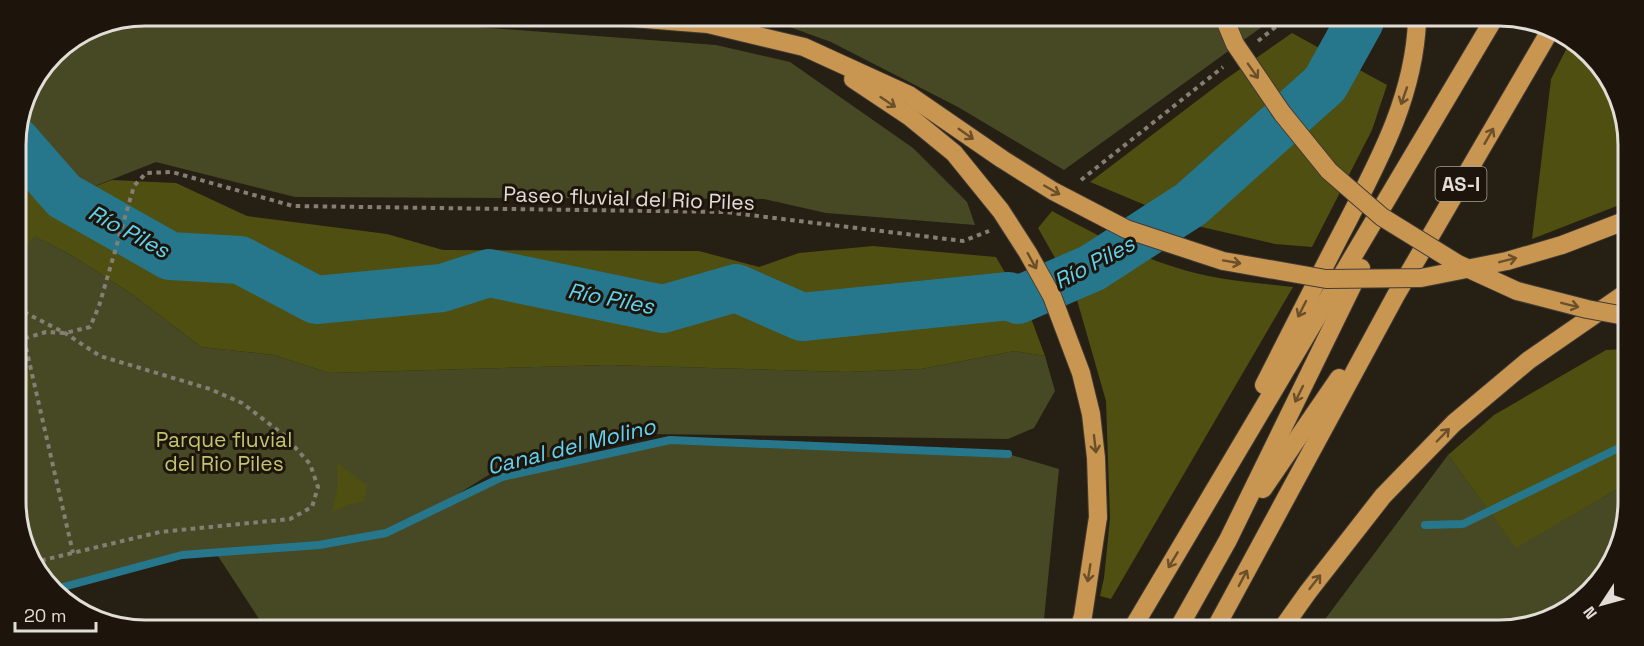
<svg xmlns="http://www.w3.org/2000/svg" width="1644" height="646" font-family="'Space Grotesk',sans-serif">
  <style>
    .green { fill: #474925 }
    .forest { fill: #4e4f10 }
    .lines { fill: none; stroke-linecap: round; stroke-linejoin: round }
    .stream { stroke: #27778c; stroke-width: 8 }
    .river { stroke: #27778c; stroke-width: 48 }
    .highway-casing { stroke: #423b35; stroke-width: 20 }
    .path { stroke: #847e75; stroke-width: 4; stroke-dasharray: 4.5 4.5; stroke-linecap: butt }
    .highway { stroke: #c99651; stroke-width: 18 }
    .highway-bridge-casing { stroke: #423b35; stroke-width: 20; stroke-linecap: butt }
    .highway-bridge { stroke: #c99651; stroke-width: 18 }
    .oneway { stroke: #6a4f2a }
    .labels { text-anchor: middle; dominant-baseline: central; stroke-width: 6; stroke-linejoin: round; paint-order: stroke }
    .shield { fill: #1d150b; stroke: #a7a199; stroke-width: 1.5 }
    .shield-label { font-size: 20px; font-weight: bold; fill: #e2ddd6 }
    .street-label { font-size: 21px; fill: #e2ddd6; stroke: #1d150b }
    .park-label { font-size: 21px; fill: #c1c56d; stroke: #1d150b }
    .water-label { font-size: 22px; font-style: italic; fill: #61d3f2; stroke: #1d150b }
    .rim { fill: none; stroke: #e2ddd6; stroke-width: 3 }
  </style>
  <rect width="100%" height="100%" fill="#261f14"/>
  <g class="green">
    <polygon points="145,15 323,16 478,27 716,45 790,62 913,148 967,202 975,225 826,213 764,199 295,197 156,162 80,192 19,123 28,88 59,47 95,25"/>
    <polygon points="765,18 1270,21 1064,170 958,107 831,42"/>
    <polygon points="16,225 23,230 71,255 133,295 201,347 274,355 329,373 608,365 846,372 921,369 1015,351 1045,356 1055,391 1034,428 1008,439 650,434 500,468 432,510 502,477 670,440 1008,454 1059,469 1043,629 263,625 216,553 182,555 52,590 47,587 17,526"/>
    <polygon points="1448,455 1516,547 1623,486 1622,543 1578,604 1508,631 1317,630"/>
  </g>
  <g class="forest">
    <polygon points="1292,33 1387,85 1372,130 1312,247 1275,244 1193,225 1090,182 1223,81"/>
    <polygon points="1570,42 1602,65 1628,127 1627,202 1532,239 1551,79"/>
    <polygon points="19,123 80,192 112,180 176,183 247,216 387,234 443,250 699,251 759,267 799,253 873,246 996,257 1031,318 1045,356 1015,351 921,369 846,372 608,365 329,373 274,355 201,347 133,295 71,255 34,236 16,264 15,136"/>
    <path d="M 1052,211 C 1104,239 1159,268 1219,278 C 1243,282 1268,284 1293,287 L 1111,599 L 1100,596 L 1104,578 L 1110,519 L 1106,401 L 1075,293 L 1038,228 Z"/>
    <path d="M 19,348 C 26,363 34,377 27,394 L 17,396 L 16,349 Z"/>
    <polygon points="1625,349 1623,486 1516,548 1448,455 1494,415 1606,350"/>
    <polygon points="337,463 367,485 364,501 347,505 332,512 338,483"/>
  </g>
  <g class="lines">
    <g class="stream">
      <polyline points="1425,525 1463,524 1623,446"/>
      <polyline points="52,590 182,555 319,545 386,533 502,477 670,440 1008,454"/>
    </g>
    <polyline class="river" points="15,140 64,196 170,256 240,260 316,300 442,288 489,273 663,309 736,288 802,317 1009,296 1018,300 1092,268 1191,204 1325,84 1360,21"/>
    <g class="highway-casing">
      <g id="highway">
        <polyline points="620,17 708,24 804,47 909,95 1002,159"/>
        <polyline points="853,79 910,117 954,153 1001,211"/>
        <path d="M 1264,385 C 1290,334 1315,284 1341,234 C 1376,166 1414,99 1417,21"/>
        <polyline points="1263,489 1339,378"/>
        <polyline points="1079,629 1083,616 1098,517"/>
        <polyline points="1132,629 1492,22"/>
        <polyline points="1178,629 1228,540 1361,268"/>
        <polyline points="1215,629 1396,295 1551,29"/>
        <polyline points="1281,630 1308,592 1383,496 1454,423 1529,360 1626,293"/>
      </g>
    </g>
    <g class="path">
      <polyline points="1258,41 1283,21"/>
      <polyline points="1081,180 1223,67"/>
      <polyline points="16,308 65,333 100,356 210,389 242,403 284,435 310,464 318,487 312,507 290,519 160,532 35,562"/>
      <polyline points="24,339 73,553"/>
      <polyline points="16,341 46,332 65,333 90,327 99,306 134,186 146,173 172,172 293,206 725,212 963,241 989,231"/>
    </g>
    <use href="#highway" class="highway"/>
    <g class="highway-bridge-casing">
      <g id="highway-bridge">
        <polyline points="1225,20 1235,44 1282,113 1329,171 1382,217 1458,264 1517,291 1587,309 1625,316"/>
        <polyline points="1002,159 1053,191 1126,229 1223,261 1326,279 1421,278 1507,261 1562,245 1627,220"/>
        <polyline points="1001,211 1028,253 1052,296 1081,373 1091,414 1096,458 1098,517"/>
      </g>
    </g>
    <use href="#highway-bridge" class="highway-bridge"/>
  </g>
  <defs><path id="oneway-shaft" d="M-6 0H5M1.5-3L5.5 0L1.5 3" fill="none" stroke-width="1.6" stroke-linecap="round" stroke-linejoin="round" transform="scale(1.5)"/></defs>
  <g class="oneway">
    <use href="#oneway-shaft" transform="translate(1253 71) rotate(55)"/>
    <use href="#oneway-shaft" transform="translate(1404 96) rotate(109)"/>
    <use href="#oneway-shaft" transform="translate(888 102) rotate(34)"/>
    <use href="#oneway-shaft" transform="translate(966 134) rotate(35)"/>
    <use href="#oneway-shaft" transform="translate(1489 136) rotate(-60)"/>
    <use href="#oneway-shaft" transform="translate(1052 190) rotate(30)"/>
    <use href="#oneway-shaft" transform="translate(1508 260) rotate(-14)"/>
    <use href="#oneway-shaft" transform="translate(1032 261) rotate(61)"/>
    <use href="#oneway-shaft" transform="translate(1232 262) rotate(10)"/>
    <use href="#oneway-shaft" transform="translate(1570 305) rotate(14)"/>
    <use href="#oneway-shaft" transform="translate(1302 309) rotate(117)"/>
    <use href="#oneway-shaft" transform="translate(1299 394) rotate(116)"/>
    <use href="#oneway-shaft" transform="translate(1443 435) rotate(-46)"/>
    <use href="#oneway-shaft" transform="translate(1095 444) rotate(83)"/>
    <use href="#oneway-shaft" transform="translate(1173 560) rotate(121)"/>
    <use href="#oneway-shaft" transform="translate(1089 573) rotate(99)"/>
    <use href="#oneway-shaft" transform="translate(1243 578) rotate(-62)"/>
    <use href="#oneway-shaft" transform="translate(1315 582) rotate(-52)"/>
  </g>
  <g class="labels">
    <rect class="shield" x="1435.5" y="167" width="51" height="34" rx="4.5"/>
    <g class="shield-label">
      <text x="1461" y="184">AS-I</text>
    </g>
    <g class="street-label">
      <text transform="translate(629 198) rotate(2)">Paseo fluvial del Rio Piles</text>
    </g>
    <g class="park-label">
      <text x="224" y="439">Parque fluvial<tspan x="224" dy="24">del Rio Piles</tspan></text>
    </g>
    <g class="water-label">
      <text transform="translate(129 231) rotate(28)">Río Piles</text>
      <text transform="translate(1094 262) rotate(-28)">Río Piles</text>
      <text transform="translate(611 298) rotate(11)">Río Piles</text>
      <text transform="translate(571 446) rotate(-14)">Canal del Molino</text>
    </g>
  </g>
  <path d="M0 0H1644V646H0ZM145 26H1499A119 119 0 0 1 1618 145V501A119 119 0 0 1 1499 620H145A119 119 0 0 1 26 501V145A119 119 0 0 1 145 26Z" fill="#1d150b" fill-rule="evenodd"/>
  <path class="rim" d="M145 26H1499A119 119 0 0 1 1618 145V501A119 119 0 0 1 1499 620H145A119 119 0 0 1 26 501V145A119 119 0 0 1 145 26Z"/>
  <g transform="translate(1602 604) rotate(234)" stroke="#1d150b" stroke-width="4.5" paint-order="stroke">
  <path d="M0-4.5L10 22L0 15L-10 22Z" fill="#e2ddd6"/>
  <text y="-9" font-size="16" font-weight="bold" text-anchor="middle" fill="#e2ddd6">N</text>
  </g>
  <path d="M15 622v9h81v-9" fill="none" stroke="#e2ddd6" stroke-width="3"/>
  <text x="24" y="622" font-size="18" fill="#e2ddd6" stroke="#1d150b" stroke-width="4.5" paint-order="stroke">20 m</text>
</svg>
